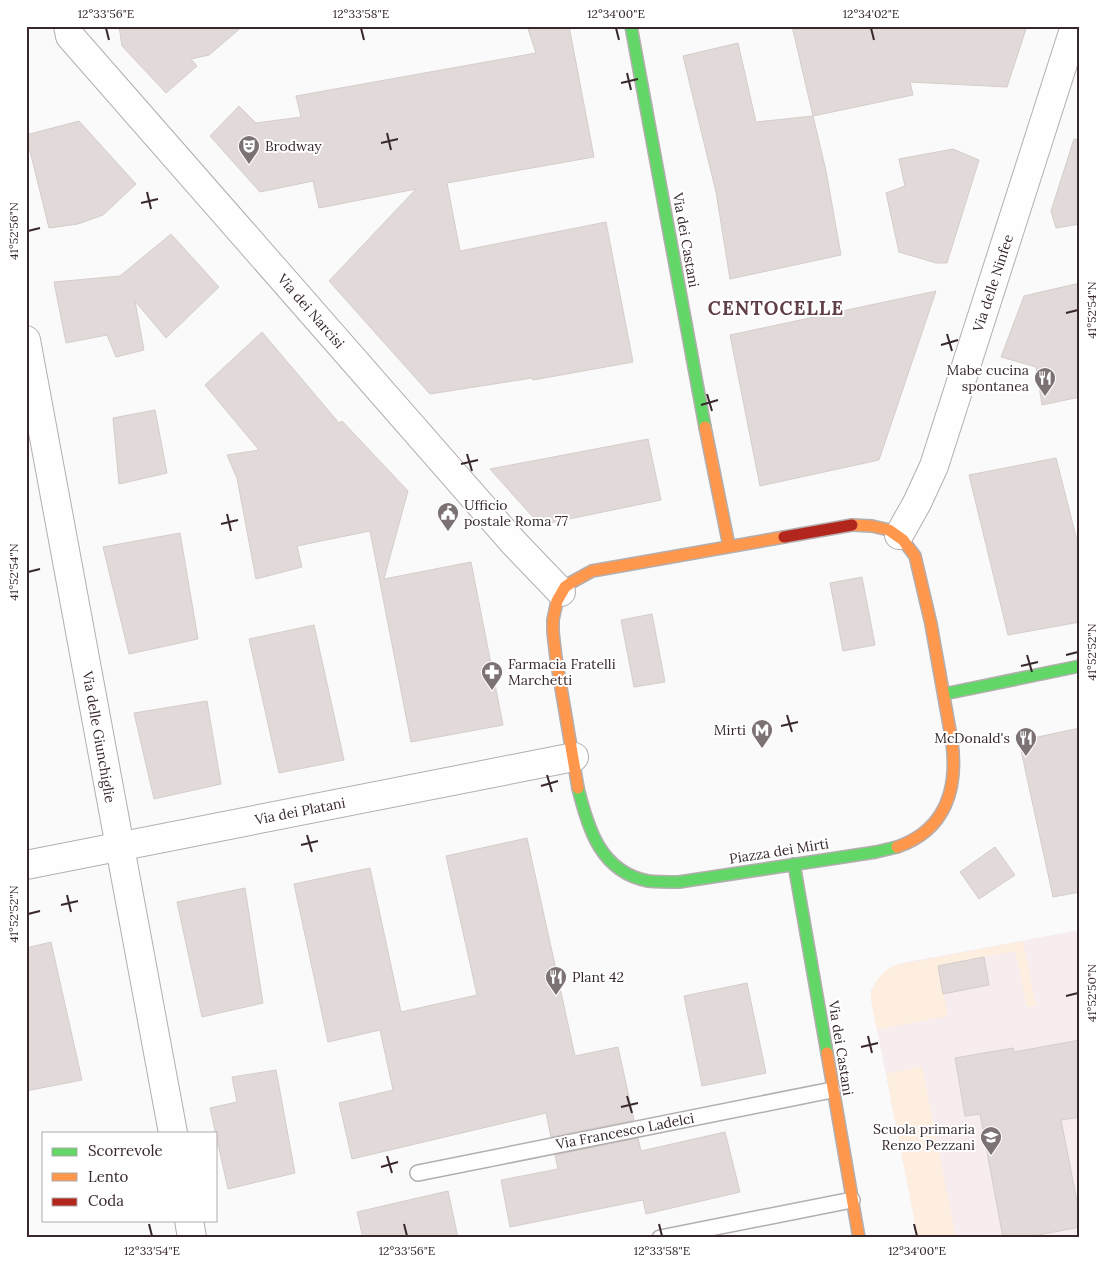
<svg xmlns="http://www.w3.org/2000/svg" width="1106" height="1264" font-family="Lora,serif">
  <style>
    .built { fill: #f7ecee }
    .green { fill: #fdeedf }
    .building { fill: #e2dad8; stroke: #d4cdcb }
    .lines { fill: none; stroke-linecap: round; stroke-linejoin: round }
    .lane-casing { stroke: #b4aeaf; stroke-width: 18 }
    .street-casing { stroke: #b4aeaf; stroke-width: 30 }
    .fast-casing { stroke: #b4aeaf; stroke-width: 14 }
    .slow-casing { stroke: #b4aeaf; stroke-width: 14 }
    .jam-casing { stroke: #b4aeaf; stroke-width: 14 }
    .lane { stroke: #fefefe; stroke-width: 15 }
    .street { stroke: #fefefe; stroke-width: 28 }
    .fast { stroke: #63d668; stroke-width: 11 }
    .slow { stroke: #ff974d; stroke-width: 11 }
    .jam { stroke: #b3261e; stroke-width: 11 }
    .ticks { fill: none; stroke: #38282b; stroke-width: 2 }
    .labels { text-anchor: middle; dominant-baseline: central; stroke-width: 4; stroke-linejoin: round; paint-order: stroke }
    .poi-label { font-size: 14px; fill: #38282b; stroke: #fff; text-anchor: start }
    .street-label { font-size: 14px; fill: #38282b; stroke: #fff }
    .district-label { font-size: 19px; font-weight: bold; letter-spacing: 1px; fill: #603f46; stroke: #fff }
    .neatline { fill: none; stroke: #38282b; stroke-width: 2 }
    .ticks-label { font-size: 12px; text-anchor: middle; fill: #38282b }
  </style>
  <rect width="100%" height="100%" fill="#fafafa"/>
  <polygon class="built" points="1080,930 1080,1238 918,1238 871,999 871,990 884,972 893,966 902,963"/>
  <g class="green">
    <path d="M 1023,941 L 1036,1006 L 1027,1007 L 1015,951 L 938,966 L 948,1016 L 877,1030 C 871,1000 863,986 893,966 Z"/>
    <polygon points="922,1066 956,1238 918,1238 886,1074"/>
  </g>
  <g class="building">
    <polygon points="119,26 243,26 209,55 191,59 197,66 166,93 122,46"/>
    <polygon points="527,26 569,26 594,157 447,183 460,251 606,222 633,362 533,380 532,378 430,394 329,281 416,189 319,208 313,181 260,192 210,136 239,106 256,123 301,117 296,96 536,53"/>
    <polygon points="792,26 1027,26 1007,87 910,82 913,95 813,116"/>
    <polygon points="738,43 756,122 813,116 826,171 841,255 730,279 716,192 683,56"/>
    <polygon points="79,121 136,184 103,215 78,224 49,228 26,135"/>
    <polygon points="1074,139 1080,140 1080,224 1056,228 1051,211"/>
    <polygon points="953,149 979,160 947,263 936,263 899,252 886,193 905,186 899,159"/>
    <polygon points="171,234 219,287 166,338 135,301 144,350 116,357 107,335 66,343 54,282 120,276"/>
    <polygon points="1080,283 1080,397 1042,405 1036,367 1001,357 1024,296"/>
    <polygon points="936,291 879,460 760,486 730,335"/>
    <polygon points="262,332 339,423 342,421 408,491 384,579 471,562 503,725 411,742 370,531 297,546 302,567 256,579 237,478 227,455 259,450 205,385"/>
    <polygon points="155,410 167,473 119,484 113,418"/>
    <polygon points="648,439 661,500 540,525 490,469"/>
    <polygon points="1056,458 1080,552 1080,622 1008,635 969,475"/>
    <polygon points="180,533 198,639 129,654 103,547"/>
    <polygon points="862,577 875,645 843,651 830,583"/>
    <polygon points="652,614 665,682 634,687 621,620"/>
    <polygon points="314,625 344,760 279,773 249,639"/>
    <polygon points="207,701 221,784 154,799 134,713"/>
    <polygon points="1080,728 1080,892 1053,897 1019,741"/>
    <polygon points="527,838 575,1056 618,1047 634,1120 551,1137 546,1113 352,1159 339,1103 393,1090 380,1030 328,1042 294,884 370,868 401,1012 477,995 446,856"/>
    <polygon points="995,847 1015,875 979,899 960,872"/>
    <polygon points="245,888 263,1003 202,1017 177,902"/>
    <polygon points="51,942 82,1080 26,1091 26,948"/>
    <polygon points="984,957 989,985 943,994 938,966"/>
    <polygon points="747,983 766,1073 702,1086 684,996"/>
    <polygon points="1080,1040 1080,1117 1061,1120 1080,1217 1080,1227 1023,1238 1003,1238 980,1114 965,1116 955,1058 1013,1048 1014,1052"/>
    <polygon points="276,1070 295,1173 228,1189 210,1108 237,1102 232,1077"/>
    <polygon points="725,1132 740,1192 646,1214 643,1200 510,1227 501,1180 558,1169 555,1155 638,1138 641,1151"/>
    <polygon points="448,1191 458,1238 363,1238 357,1212"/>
  </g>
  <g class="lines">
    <g class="lane-casing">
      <g id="lane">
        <polyline points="418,1173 832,1090"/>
        <polyline points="660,1238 852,1200"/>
      </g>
    </g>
    <g class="street-casing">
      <g id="street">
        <polyline points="68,26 70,36 514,543 561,592"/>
        <polyline points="26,340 173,1133"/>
        <polyline points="899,535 917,503 934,466 1075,26"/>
        <polyline points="26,865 574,757"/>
        <polyline points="189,1220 192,1238"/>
      </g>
    </g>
    <g class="fast-casing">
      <g id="fast">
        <polyline points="631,26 705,427"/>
        <polyline points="944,694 1080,666"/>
        <path d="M 578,788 C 588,829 601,872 648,881 C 658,882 669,882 679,882 L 876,852 L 897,847"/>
        <polyline points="794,864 827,1053"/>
      </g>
    </g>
    <g class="slow-casing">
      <g id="slow">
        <polyline points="705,427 729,546"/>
        <path d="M 852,525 L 872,526 L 889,530 L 903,540 L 915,556 L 931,624 L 952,742 C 958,789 946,830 897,847"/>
        <polyline points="578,788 556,658 553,632 553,620 557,601 565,587 572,582 592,571 784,537"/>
        <polyline points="827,1053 859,1238"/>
      </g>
    </g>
    <g class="jam-casing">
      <polyline id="jam" points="784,537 852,525"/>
    </g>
    <use href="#lane" class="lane"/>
    <use href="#street" class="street"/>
    <use href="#fast" class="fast"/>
    <use href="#slow" class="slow"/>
    <use href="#jam" class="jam"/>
  </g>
  <path class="ticks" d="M 106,28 L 109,40M 361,28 L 364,40M 616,28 L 619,40M 871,28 L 874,40M 627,73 L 631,90M 621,83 L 638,79M 387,133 L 391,150M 381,143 L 398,139M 147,192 L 151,209M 141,203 L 158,199M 28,231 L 40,228M 1066,313 L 1078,310M 947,334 L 952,351M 941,345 L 958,340M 707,394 L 712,411M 701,405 L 718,400M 467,454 L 472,471M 461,464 L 478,460M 227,514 L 231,531M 221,524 L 238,520M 28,572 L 40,569M 1027,655 L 1032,672M 1066,655 L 1078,652M 1021,666 L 1038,662M 787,715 L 792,732M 781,726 L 798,722M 547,775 L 552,792M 541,786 L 558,781M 307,835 L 312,852M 301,845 L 318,841M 67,895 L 71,912M 61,905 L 78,901M 28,914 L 40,911M 1066,996 L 1078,993M 868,1036 L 872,1053M 861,1047 L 878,1043M 627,1096 L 632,1113M 621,1107 L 638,1103M 387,1156 L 392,1173M 381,1167 L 398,1162M 149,1224 L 152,1236M 404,1224 L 407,1236M 659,1224 L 662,1236M 914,1224 L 917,1236"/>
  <defs>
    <g id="theatre-pin" transform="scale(1.125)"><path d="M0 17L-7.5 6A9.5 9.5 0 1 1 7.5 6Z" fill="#7c7273" stroke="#fff"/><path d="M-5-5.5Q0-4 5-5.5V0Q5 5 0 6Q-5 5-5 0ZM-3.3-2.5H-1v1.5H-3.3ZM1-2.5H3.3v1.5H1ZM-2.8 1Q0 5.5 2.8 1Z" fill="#fff"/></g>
    <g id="restaurant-pin" transform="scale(1.125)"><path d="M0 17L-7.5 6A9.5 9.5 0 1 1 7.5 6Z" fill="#7c7273" stroke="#fff"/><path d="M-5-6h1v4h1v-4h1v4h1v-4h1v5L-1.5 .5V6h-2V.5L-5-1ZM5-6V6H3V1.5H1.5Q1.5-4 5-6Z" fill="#fff"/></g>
    <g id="civic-pin" transform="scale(1.125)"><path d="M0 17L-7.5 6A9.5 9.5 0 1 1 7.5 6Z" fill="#7c7273" stroke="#fff"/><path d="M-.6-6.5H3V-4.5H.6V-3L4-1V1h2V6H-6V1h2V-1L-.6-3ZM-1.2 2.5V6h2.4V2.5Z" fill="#fff"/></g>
    <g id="pharmacy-pin" transform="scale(1.125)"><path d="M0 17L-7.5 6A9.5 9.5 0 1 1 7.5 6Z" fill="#7c7273" stroke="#fff"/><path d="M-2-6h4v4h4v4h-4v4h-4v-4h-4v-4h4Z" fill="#fff"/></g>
    <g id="metro-pin" transform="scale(1.125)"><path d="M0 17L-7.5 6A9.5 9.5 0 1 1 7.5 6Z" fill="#7c7273" stroke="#fff"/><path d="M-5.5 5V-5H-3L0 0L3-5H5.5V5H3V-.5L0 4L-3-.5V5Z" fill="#fff"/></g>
    <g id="school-pin" transform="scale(1.125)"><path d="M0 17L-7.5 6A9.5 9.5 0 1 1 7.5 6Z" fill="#7c7273" stroke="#fff"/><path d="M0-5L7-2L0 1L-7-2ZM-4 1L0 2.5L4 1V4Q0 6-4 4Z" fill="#fff"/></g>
  </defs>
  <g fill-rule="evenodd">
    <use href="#theatre-pin" x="249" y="146"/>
    <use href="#restaurant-pin" x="1045" y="378"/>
    <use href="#civic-pin" x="448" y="513"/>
    <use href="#pharmacy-pin" x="492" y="672"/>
    <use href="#metro-pin" x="762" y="730"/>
    <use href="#restaurant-pin" x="1026" y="738"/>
    <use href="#restaurant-pin" x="556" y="977"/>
    <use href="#school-pin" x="991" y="1137"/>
  </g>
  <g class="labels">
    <g class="poi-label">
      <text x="265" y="146">Brodway</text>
      <text x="1029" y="370" text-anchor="end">Mabe cucina<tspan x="1029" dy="16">spontanea</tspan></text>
      <text x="464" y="505">Ufficio<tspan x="464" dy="16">postale Roma 77</tspan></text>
      <text x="508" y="664">Farmacia Fratelli<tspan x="508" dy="16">Marchetti</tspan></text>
      <text x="746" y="730" text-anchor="end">Mirti</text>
      <text x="1010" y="738" text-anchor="end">McDonald's</text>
      <text x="572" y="977">Plant 42</text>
      <text x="975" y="1129" text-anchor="end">Scuola primaria<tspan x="975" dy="16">Renzo Pezzani</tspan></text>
    </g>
    <g class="street-label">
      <text transform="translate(686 240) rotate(80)">Via dei Castani</text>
      <text transform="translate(993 283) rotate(-72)">Via delle Ninfee</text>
      <text transform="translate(311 311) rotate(49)">Via dei Narcisi</text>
      <text transform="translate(99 737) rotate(80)">Via delle Giunchiglie</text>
      <text transform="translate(300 811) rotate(-11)">Via dei Platani</text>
      <text transform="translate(779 851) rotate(-9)">Piazza dei Mirti</text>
      <text transform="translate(841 1048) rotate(81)">Via dei Castani</text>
      <text transform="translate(625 1131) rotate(-11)">Via Francesco Ladelci</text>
    </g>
    <g class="district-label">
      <text x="776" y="308">CENTOCELLE</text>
    </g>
  </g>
  <rect width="1106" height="1264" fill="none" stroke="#ffffff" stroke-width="55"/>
  <rect x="42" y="1132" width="175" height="90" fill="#ffffff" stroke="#afa9aa"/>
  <rect x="52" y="1148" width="25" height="8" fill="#63d668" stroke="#afa9aa"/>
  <text x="88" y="1156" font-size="15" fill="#38282b">Scorrevole</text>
  <rect x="52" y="1173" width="25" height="8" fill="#ff974d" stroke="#afa9aa"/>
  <text x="88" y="1182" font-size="15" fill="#38282b">Lento</text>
  <rect x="52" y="1198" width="25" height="8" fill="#b3261e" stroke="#afa9aa"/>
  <text x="88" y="1206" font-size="15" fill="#38282b">Coda</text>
  <rect x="28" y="28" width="1050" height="1208" class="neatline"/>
  <g class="ticks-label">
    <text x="106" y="18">12°33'56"E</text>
    <text x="361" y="18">12°33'58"E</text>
    <text x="616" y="18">12°34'00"E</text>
    <text x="871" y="18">12°34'02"E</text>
    <text transform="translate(14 231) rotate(-90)" y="4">41°52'56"N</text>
    <text transform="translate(1092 310) rotate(-90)" y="4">41°52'54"N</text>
    <text transform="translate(14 572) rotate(-90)" y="4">41°52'54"N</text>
    <text transform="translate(1092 652) rotate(-90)" y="4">41°52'52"N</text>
    <text transform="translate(14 914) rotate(-90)" y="4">41°52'52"N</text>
    <text transform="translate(1092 993) rotate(-90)" y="4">41°52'50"N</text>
    <text x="152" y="1255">12°33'54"E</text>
    <text x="407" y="1255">12°33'56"E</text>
    <text x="662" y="1255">12°33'58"E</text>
    <text x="917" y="1255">12°34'00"E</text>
  </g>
</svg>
